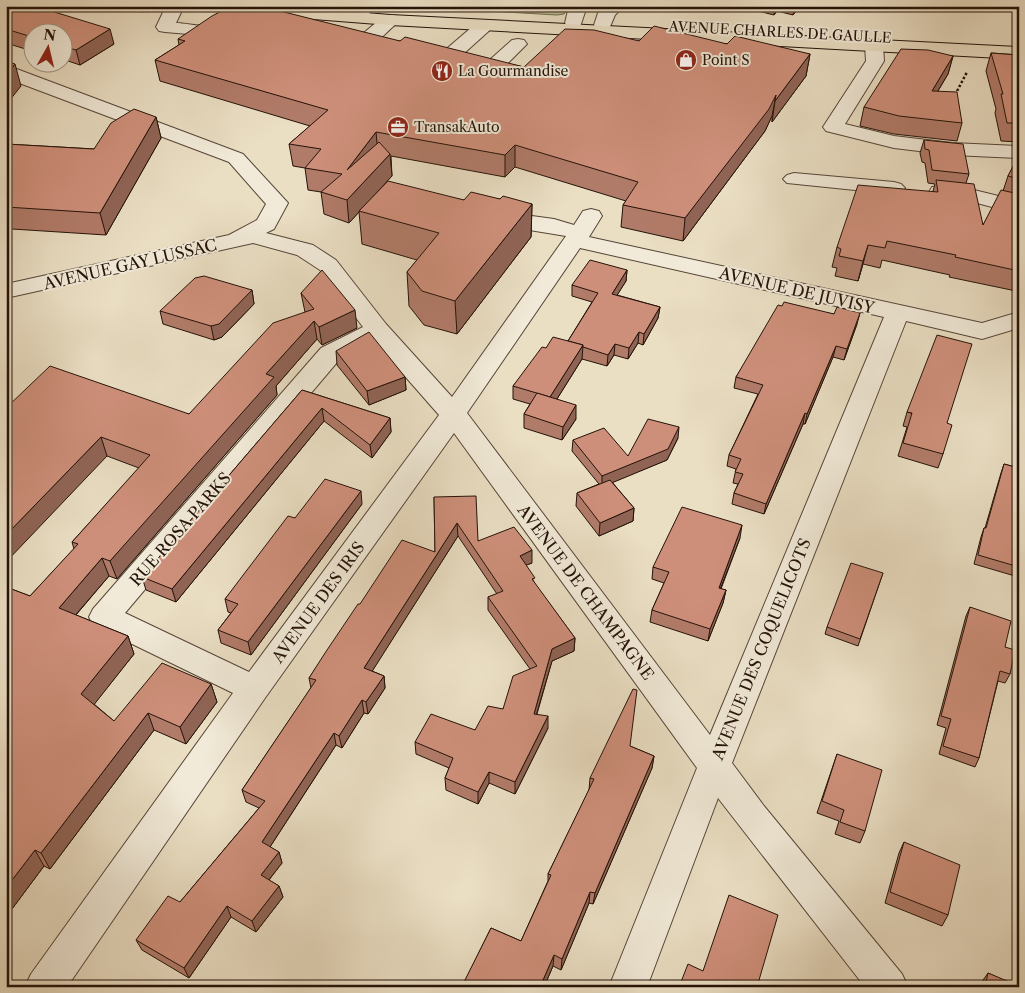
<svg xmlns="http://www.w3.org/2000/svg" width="1025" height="993" font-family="'Libre Caslon Text',serif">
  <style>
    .green { fill: #b8c193; stroke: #6e6a4e }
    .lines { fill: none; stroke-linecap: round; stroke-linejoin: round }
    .minor-casing { stroke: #564538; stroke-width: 2 }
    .major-casing { stroke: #241209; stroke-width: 2 }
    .path { stroke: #241209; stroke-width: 2.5; stroke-dasharray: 2.5 2; stroke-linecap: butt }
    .minor { fill: #f1ead8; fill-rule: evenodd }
    .major { fill: #eadec3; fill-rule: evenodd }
    .wall { fill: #b17b69; stroke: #241209 }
    .shaded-wall { fill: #906455; stroke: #241209 }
    .building { fill: #ce8f7a; stroke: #241209 }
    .labels { text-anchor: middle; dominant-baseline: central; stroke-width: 4; stroke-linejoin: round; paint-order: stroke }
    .far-street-label { font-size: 14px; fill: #241209; stroke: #f1ead8 }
    .far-poi-label { font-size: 14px; fill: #241209; stroke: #f1ead8; text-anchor: start }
    .street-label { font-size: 16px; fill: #241209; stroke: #f1ead8 }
  </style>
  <rect width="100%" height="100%" fill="#eadec3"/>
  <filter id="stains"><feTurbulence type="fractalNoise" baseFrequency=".004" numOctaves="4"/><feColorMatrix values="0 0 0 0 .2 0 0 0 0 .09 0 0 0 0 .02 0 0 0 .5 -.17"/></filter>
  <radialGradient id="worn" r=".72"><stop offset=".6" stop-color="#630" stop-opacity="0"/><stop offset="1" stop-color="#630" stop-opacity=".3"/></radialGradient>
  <polygon class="green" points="402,6 565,6 567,11 564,14 557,15"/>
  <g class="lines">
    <g class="minor-casing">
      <g id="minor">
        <path d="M 166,6 L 184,6 L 176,23 C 185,23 199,27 208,25 C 218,23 221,14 233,17 L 236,21 L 218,35 L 212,36 L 165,32 L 159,31 L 156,27 Z"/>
        <path d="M 312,6 L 332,6 L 333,8 L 330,12 C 323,14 317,13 312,6 Z"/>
        <polygon points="356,6 374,6 369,14 363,15 357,14 354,10"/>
        <polygon points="569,6 587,6 580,27 574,28 568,27 565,23"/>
        <polygon points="604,6 624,6 615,15 609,29 603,30 597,29 594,25 598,13"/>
        <path d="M 390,15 L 396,16 L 399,20 L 396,24 C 385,33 375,48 360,44 L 357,40 L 360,36 L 384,16 Z"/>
        <polygon points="485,20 491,21 494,25 491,29 451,65 444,67 437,65 435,61 437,57 479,21"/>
        <path d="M 518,39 L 524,40 L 527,44 L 495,76 C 484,79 472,74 461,71 L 459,67 L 461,63 L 468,61 L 484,65 L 512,40 Z"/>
        <polygon points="874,40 880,41 883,45 884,61 845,124 894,136 952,143 1019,146 1019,158 952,155 894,148 826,131 823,127 866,61 865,45 868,41"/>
        <path d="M 6,65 L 243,154 L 288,203 L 274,229 L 266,233 L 313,245 L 336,260 L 386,324 L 452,397 L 566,236 L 486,223 L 483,218 L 486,213 L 494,211 L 554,219 L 574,225 L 583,211 L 591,209 L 599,211 L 602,216 L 589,237 L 982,323 L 1019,312 L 1019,328 L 982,339 L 906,321 L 732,763 L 764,806 L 902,974 L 908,987 L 865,987 L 718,798 L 647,987 L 609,987 L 697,768 L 454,433 L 265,698 L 67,987 L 25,987 L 31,974 L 233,693 L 93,625 L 89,617 L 93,609 L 321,348 L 363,327 L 320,270 L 297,255 L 253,243 L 6,298 L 6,284 L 229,235 L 257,220 L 266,204 L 229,162 L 6,78 ZM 580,248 L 884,317 L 710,735 L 467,413 ZM 374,341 L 439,415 L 249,672 L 125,613 L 339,360 Z"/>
        <polygon points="794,173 894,182 901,184 905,188 901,192 894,194 787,183 783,179 787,175"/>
        <polygon points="940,186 970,189 1019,201 1019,214 969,201 932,197 929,192 932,187"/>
      </g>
    </g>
    <g class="major-casing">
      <polygon id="major" points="245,6 282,6 390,15 1019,47 1019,59 390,25 262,15 248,10"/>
    </g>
    <g class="path">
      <polyline points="29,9 148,11"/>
      <polyline points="955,95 967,72"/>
    </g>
    <use href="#minor" class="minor"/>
    <use href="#major" class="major"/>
  </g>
  <g class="wall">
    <polygon points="6,6 114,44 80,65 62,59 62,32 32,32 32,51 6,43"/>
    <polygon points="665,6 687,6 683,10"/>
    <polygon points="738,6 800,6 793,15 777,11 774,15"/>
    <polygon points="178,39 400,41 524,67 639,41 727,44 810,54 806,76 772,122 772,116 765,131 683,241 621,227 623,205 626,201 515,167 505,177 391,156 392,176 382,186 464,200 500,199 532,204 531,237 457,334 424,325 409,306 407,272 417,260 362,244 359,212 349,223 324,214 321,192 308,190 305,168 293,166 289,144 310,126 160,81 155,60 179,45"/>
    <polygon points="991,53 1019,55 1019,142 1001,141 995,113 996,109 986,71"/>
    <polygon points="953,56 948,74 938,91 962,123 957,141 894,134 860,126 864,107"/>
    <polygon points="156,117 161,138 106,235 12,229 6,237 6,144 94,149"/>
    <polygon points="924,140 969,174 966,183 983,225 1003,191 1008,176 1019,155 1019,283 1016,291 949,277 950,275 882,260 880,268 863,264 858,281 835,276 837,268 832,267 837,247 933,191 935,184 928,183 925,163 922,162 920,153"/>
    <polygon points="627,270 626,281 617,295 660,307 658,318 643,345 638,343 628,359 614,355 607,366 582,359 557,399 576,419 562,440 524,428 524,414 530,404 513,399 513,386 546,348 568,341 592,302 572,296 572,285"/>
    <polygon points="252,290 254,304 222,337 214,340 163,324 160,311"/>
    <polygon points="301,293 357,328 322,345 317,339 276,386 277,395 117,579 109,576 76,615 128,636 134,654 94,704 114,721 211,684 217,702 186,744 154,730 50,869 44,866 6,917 6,587 30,596 74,549 72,542 139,468 107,456 6,408 189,414 305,312"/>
    <polygon points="782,306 834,314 857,324 844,360 833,357 805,424 803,424 764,514 732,504 734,493 738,484 733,483 736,469 727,466 729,455 758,394 734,388 736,377"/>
    <polygon points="336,351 405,377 406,390 369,405 337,365"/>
    <polygon points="302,390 390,418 391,432 372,458 324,421 176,602 146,590 142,577"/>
    <polygon points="907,412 947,423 943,454 938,468 898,456 907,427 903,426"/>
    <polygon points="678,438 667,460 612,482 634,508 633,521 599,536 576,506 577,493 599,484 572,451 573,440 628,456"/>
    <polygon points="1004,464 1019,468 1019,568 1015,576 974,564 981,537 984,528 985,528 1001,473"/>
    <polygon points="434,497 478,541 532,563 526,565 535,584 575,638 574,651 552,661 537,714 548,728 515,794 489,783 478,804 446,790 445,778 449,768 416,754 415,742 475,730 503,709 530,669 488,610 488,597 497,594 458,536 372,671 384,676 385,688 368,714 364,713 342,748 336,745 270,847 279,852 282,863 269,880 279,886 283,897 256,932 231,917 189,978 142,950 136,940 180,902 259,808 246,802 242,790 311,688 309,678 360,604 435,552"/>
    <polygon points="362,504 251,655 221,643 218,630 231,613 228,612 225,599 295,518"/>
    <polygon points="740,538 721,589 726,590 723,603 708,641 650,622 652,610 664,583 652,579 653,567"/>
    <polygon points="883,573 858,646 825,634 827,627"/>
    <polygon points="970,607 1005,647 1010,674 1005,683 998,681 979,758 975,767 939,754 946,728 937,725 966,616"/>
    <polygon points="630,746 654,756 652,768 593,904 589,903 561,970 553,966 544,987 462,987 491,928 521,941 548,881 548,874 589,790 590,778"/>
    <polygon points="837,754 865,831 860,843 835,834 839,821 817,813"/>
    <polygon points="904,842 948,915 942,926 885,903 899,853"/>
    <polygon points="988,973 1019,987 980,987 981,983"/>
  </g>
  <g class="shaded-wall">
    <polygon points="683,6 687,6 683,10"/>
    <polygon points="775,6 777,6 777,11 774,15"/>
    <polygon points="795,6 800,6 793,15"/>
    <polygon points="110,29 114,44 80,65 76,50"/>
    <polygon points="810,54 806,76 772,122 775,101"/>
    <polygon points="953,56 948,74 927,109 932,91"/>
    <polygon points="15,64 21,86 6,105 6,75"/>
    <polygon points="776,95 772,116 765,131 683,241 685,218"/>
    <polygon points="156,117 161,138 106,235 100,213"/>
    <polygon points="376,132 378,154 347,170"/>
    <polygon points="515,145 515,167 505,177 505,155"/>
    <polygon points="390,154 392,176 360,211 359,211 359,212 349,223 347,200"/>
    <polygon points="532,204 531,237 457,334 455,301"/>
    <polygon points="6,213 12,229 6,237"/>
    <polygon points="868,245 863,264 858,281 863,261"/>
    <polygon points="627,270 626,281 611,305 612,294"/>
    <polygon points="252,290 254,304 222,337 214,340 211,326"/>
    <polygon points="660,307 658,318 643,345 644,334"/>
    <polygon points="355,310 357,328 322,345 319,327"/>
    <polygon points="860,313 857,324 844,360 847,349"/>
    <polygon points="314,321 317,339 276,386 277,395 117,579 110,561 266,374"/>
    <polygon points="639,332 638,343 628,359 629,348"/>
    <polygon points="615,344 614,355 607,366 608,355"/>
    <polygon points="583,345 582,359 550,410 550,397"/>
    <polygon points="836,346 833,357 805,424 807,414"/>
    <polygon points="405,377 406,390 369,405 367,391"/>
    <polygon points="576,405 576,419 562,440 563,427"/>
    <polygon points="322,408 324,421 176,602 172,589"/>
    <polygon points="805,413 803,424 764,514 766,504"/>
    <polygon points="390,418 391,432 372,458 370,445"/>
    <polygon points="679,427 678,438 667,460 602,487 602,476"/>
    <polygon points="101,437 107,456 6,562 6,535"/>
    <polygon points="361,491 362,504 251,655 248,642"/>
    <polygon points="634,508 633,521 599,536 600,523"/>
    <polygon points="457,523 458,536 366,681 364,668"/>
    <polygon points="742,525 740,538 716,600 719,588"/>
    <polygon points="532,550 532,563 519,568 520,556"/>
    <polygon points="102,558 109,576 66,626 59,608"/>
    <polygon points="726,590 723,603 708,641 710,629"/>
    <polygon points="128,636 134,654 89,711 81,694"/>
    <polygon points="575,638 574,651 552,661 533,726 534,714 552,649"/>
    <polygon points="384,676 385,688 368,714 366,702"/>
    <polygon points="211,684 217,702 186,744 180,727"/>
    <polygon points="362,700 364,713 342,748 339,736"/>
    <polygon points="148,713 154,730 50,869 41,853"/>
    <polygon points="548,716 548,728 515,794 515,782"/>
    <polygon points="334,733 336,745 266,853 262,842"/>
    <polygon points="654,756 652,768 593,904 595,893"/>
    <polygon points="489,772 489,783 478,804 478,792"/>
    <polygon points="35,850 44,866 6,917 6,888"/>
    <polygon points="279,852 282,863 264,886 261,875"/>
    <polygon points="279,886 283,897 256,932 252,921"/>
    <polygon points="590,892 589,903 561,970 562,959"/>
    <polygon points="227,906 231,917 189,978 184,968"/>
    <polygon points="554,955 553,966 544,987 540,987"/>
  </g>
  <g class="building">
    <polygon points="6,6 24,6 34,9 38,7 110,29 76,50 62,46 62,32 32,32 32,37 6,29"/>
    <polygon points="231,6 260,6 400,41 405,37 524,67 565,29 594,30 639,41 654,26 727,44 735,36 810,54 775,101 776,95 769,109 685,218 623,205 638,182 515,145 505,155 376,132 347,170 379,142 390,154 347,200 321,192 342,174 305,168 321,149 289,144 328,110 155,60 185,41 178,39 212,16"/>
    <polygon points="901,49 928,50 953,56 932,91 957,92 962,123 899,116 864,107"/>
    <polygon points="991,53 1019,55 1019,123 1007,123 1001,94 1003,94"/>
    <polygon points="6,61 15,64 6,75"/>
    <polygon points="134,109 156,117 100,213 6,207 6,144 94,149 111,123"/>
    <polygon points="924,140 963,144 969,174 932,170 929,150 925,149"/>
    <polygon points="1019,155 1019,179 1008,176"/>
    <polygon points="936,180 974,184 983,225 1001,190 1019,194 1019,271 955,257 956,255 887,241 885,248 868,245 863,261 839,256 841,249 837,247 858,185 938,192"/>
    <polygon points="388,181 464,200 471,192 500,199 503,196 532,204 455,301 422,291 407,272 439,233 359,211"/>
    <polygon points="590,260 627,270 612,294 660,307 644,334 639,332 629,348 615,344 608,355 583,347 583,345 568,341 598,293 572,285"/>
    <polygon points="322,270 355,310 319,327 314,321 266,374 274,377 110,561 102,558 59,608 128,636 81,694 114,721 162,663 211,684 180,727 148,713 41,853 35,850 6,888 6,587 30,596 78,544 72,542 150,455 101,437 6,535 6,408 50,366 189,414 273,323 314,309 301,293"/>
    <polygon points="204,276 252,290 219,324 211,326 160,311 195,278"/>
    <polygon points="784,302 834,314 837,307 860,313 847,349 836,346 807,414 805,413 766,504 734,493 743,474 735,472 741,459 729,455 763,385 736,377 778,305 782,306"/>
    <polygon points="369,332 405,377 367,391 336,351"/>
    <polygon points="937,335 972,344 947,423 952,425 943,454 903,443 912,413 907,412"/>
    <polygon points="553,337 583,345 550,397 513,386 542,347 546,348"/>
    <polygon points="302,390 390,418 370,445 322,408 172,589 142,577"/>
    <polygon points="537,393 576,405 563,427 524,414"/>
    <polygon points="648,419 679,427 668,449 602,476 573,440 604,428 628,456"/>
    <polygon points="1004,464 1019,468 1019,567 978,555 984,528 986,528"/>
    <polygon points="325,479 361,491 248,642 218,630 238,604 225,599 288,516 295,518"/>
    <polygon points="610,480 634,508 600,523 577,493"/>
    <polygon points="476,496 478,541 514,527 532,550 520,556 535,578 532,579 575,638 552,649 534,714 548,716 515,782 489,772 478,792 445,778 453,758 415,742 431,714 475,730 488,706 503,709 513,676 537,666 488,597 503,591 457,523 364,668 384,676 366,702 362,700 339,736 334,733 262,842 279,852 261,875 279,886 252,921 227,906 184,968 136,940 168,896 180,902 265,801 242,790 316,680 309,678 325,653 358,604 360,604 402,540 435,552 434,497"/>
    <polygon points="682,507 742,525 719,588 726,590 710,629 652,610 669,572 653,567"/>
    <polygon points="851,563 883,573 860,639 827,627"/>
    <polygon points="970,607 1011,621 1005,647 1015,650 1010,674 1000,671 979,758 943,746 951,719 941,716"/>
    <polygon points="633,689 637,690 630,746 654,756 595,893 590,892 562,959 554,955 540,987 462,986 491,928 521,941 551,875 548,874 594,779 590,778"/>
    <polygon points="837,754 882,770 865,831 840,822 844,810 822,801"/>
    <polygon points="904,842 960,865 948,915 890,892"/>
    <polygon points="729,895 778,915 757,987 679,987 688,964 703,971"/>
    <polygon points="988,973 1019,986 1019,987 985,987"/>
    <polygon points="105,982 114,987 101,987"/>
  </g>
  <defs>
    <g id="shop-disc" transform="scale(1.125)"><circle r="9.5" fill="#8f2418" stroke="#f1ead8"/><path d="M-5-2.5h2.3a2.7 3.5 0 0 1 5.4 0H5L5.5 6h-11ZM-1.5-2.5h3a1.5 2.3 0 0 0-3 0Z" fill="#fff"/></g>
    <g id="restaurant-disc" transform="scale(1.125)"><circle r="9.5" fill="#8f2418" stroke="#f1ead8"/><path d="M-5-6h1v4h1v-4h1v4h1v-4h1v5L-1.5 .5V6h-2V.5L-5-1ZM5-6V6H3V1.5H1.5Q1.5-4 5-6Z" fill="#fff"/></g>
    <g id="office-disc" transform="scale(1.125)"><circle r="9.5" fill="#8f2418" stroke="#f1ead8"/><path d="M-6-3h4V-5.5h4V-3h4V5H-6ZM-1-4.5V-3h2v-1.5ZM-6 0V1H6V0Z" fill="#fff"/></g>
  </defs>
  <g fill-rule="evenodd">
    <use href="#shop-disc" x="686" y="60"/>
    <use href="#restaurant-disc" x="442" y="71"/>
    <use href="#office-disc" x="398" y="127"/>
  </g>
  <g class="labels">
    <g class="far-street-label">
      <text transform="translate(780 32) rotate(3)">AVENUE CHARLES DE GAULLE</text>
    </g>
    <g class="far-poi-label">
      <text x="702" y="60">Point S</text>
      <text x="458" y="71">La Gourmandise</text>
      <text x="414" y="127">TransakAuto</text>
    </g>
    <g class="street-label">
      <text transform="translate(130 264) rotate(-13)">AVENUE GAY LUSSAC</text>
      <text transform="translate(797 290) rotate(13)">AVENUE DE JUVISY</text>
      <text transform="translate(180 529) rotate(-49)">RUE ROSA PARKS</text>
      <text transform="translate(586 592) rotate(53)">AVENUE DE CHAMPAGNE</text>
      <text transform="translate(318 602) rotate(-54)">AVENUE DES IRIS</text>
      <text transform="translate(761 649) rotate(-68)">AVENUE DES COQUELICOTS</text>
    </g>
  </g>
  <rect width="1025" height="993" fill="none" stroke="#eadec3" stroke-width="25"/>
  <rect x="8" y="8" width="1010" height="978" fill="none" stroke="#241209" stroke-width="2.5"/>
  <rect x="12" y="12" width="1000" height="968" fill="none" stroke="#241209"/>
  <g transform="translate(48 48) rotate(8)"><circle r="24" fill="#f1ead8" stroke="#9f9485"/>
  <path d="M0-4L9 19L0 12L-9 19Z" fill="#8f2418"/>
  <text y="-8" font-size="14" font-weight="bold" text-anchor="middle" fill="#241209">N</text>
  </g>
  <rect width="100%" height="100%" filter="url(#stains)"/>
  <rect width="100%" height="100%" fill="url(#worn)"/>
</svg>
